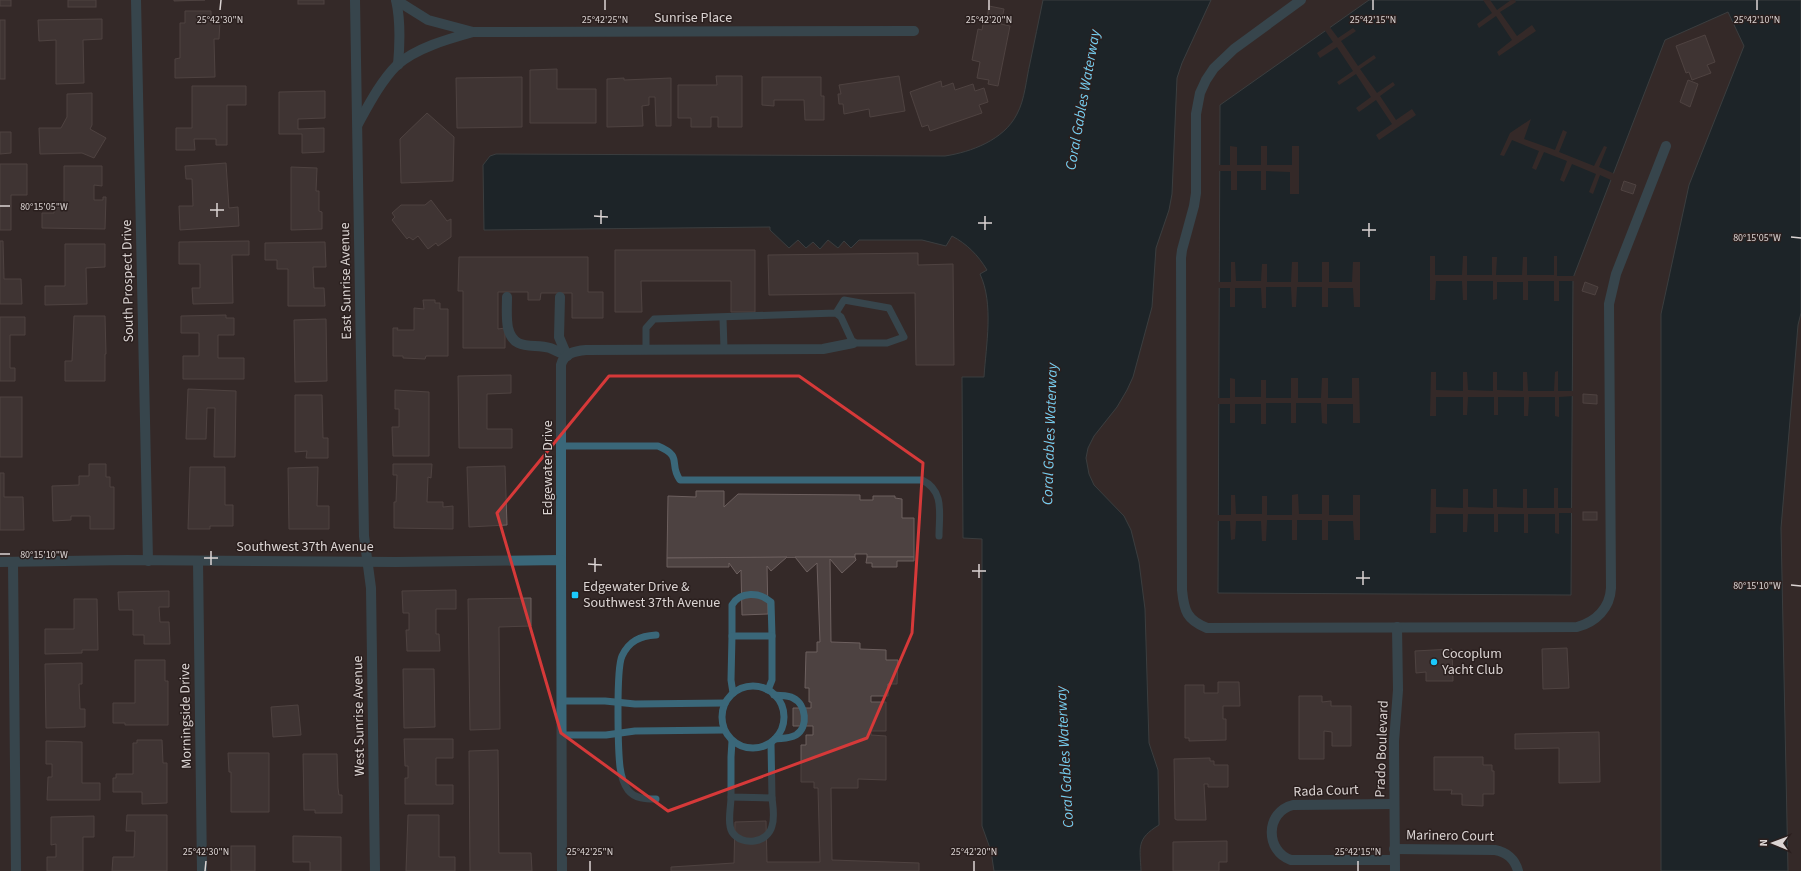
<svg xmlns="http://www.w3.org/2000/svg" width="1801" height="871" font-family="'Source Sans 3',sans-serif">
  <style>
    .water { fill: #011e28; stroke: #42555b }
    .pier { fill: #342928 }
    .building { fill: #4d4241; stroke: #6d605f }
    .lines { fill: none; stroke-linecap: round; stroke-linejoin: round }
    .service { stroke: #3a6779; stroke-width: 7 }
    .minor { stroke: #3a6779; stroke-width: 10 }
    .tertiary { stroke: #3a6779; stroke-width: 10 }
    .marked { fill: none; stroke: #d63939; stroke-width: 3; stroke-linejoin: round }
    .ticks { fill: none; stroke: #dbd4d3; stroke-width: 1.5 }
    .poi-dot { fill: #1bc9fc; stroke: #2a1f1e; stroke-width: 1.5 }
    .labels { text-anchor: middle; dominant-baseline: central; stroke-width: 3; stroke-linejoin: round; paint-order: stroke }
    .street-label { font-size: 14px; fill: #dbd4d3; stroke: #2a1f1e }
    .poi-label { font-size: 14px; fill: #dbd4d3; stroke: #2a1f1e; text-anchor: start }
    .water-label { font-size: 15px; font-style: italic; fill: #75cdef; stroke: #2a1f1e }
    .ticks-label { font-size: 10px; text-anchor: middle; fill: #dbd4d3; stroke: #2a1f1e; stroke-width: 3; stroke-linejoin: round; paint-order: stroke }
  </style>
  <rect width="100%" height="100%" fill="#342928"/>
  <g class="water">
    <path d="M 1043,0 L 1211,0 L 1182,63 L 1177,78 L 1172,194 L 1169,210 L 1156,248 L 1152,307 L 1133,377 L 1127,390 L 1117,407 L 1094,436 L 1088,448 L 1086,458 L 1089,474 L 1094,485 L 1124,516 L 1131,530 L 1139,562 L 1145,609 L 1149,743 L 1158,770 L 1159,825 C 1136,839 1140,847 1141,871 L 994,871 L 991,851 L 982,826 L 982,539 L 963,538 L 962,377 L 984,377 C 986,345 994,304 980,274 L 987,270 C 978,255 967,244 952,236 L 946,246 L 922,240 L 859,240 L 851,248 L 844,241 L 838,248 L 828,240 L 820,249 L 813,242 L 806,248 L 798,240 L 789,248 L 770,230 L 770,227 L 484,230 L 483,165 L 490,156 L 496,154 L 945,156 C 971,152 1004,140 1017,114 C 1025,99 1026,80 1030,63 C 1034,42 1039,21 1043,0 Z"/>
    <polygon points="1369,0 1801,0 1801,313 1798,325 1781,528 1788,871 1661,871 1661,314 1689,185 1744,46 1728,12 1665,40 1573,278 1571,595 1218,593 1220,105"/>
  </g>
  <g class="pier">
    <polygon points="1483,0 1490,0 1497,10 1511,0 1515,0 1516,2 1500,12 1517,36 1532,25 1536,31 1499,56 1497,52 1512,40 1496,16 1479,28 1477,24 1492,13"/>
    <polygon points="1329,26 1338,38 1353,28 1356,31 1341,41 1358,66 1374,55 1376,58 1360,69 1377,93 1393,82 1395,85 1380,96 1396,120 1412,109 1416,115 1379,140 1376,135 1392,124 1376,100 1359,112 1356,108 1371,97 1356,74 1339,85 1337,82 1353,71 1337,47 1320,58 1317,53 1333,42 1324,29"/>
    <polygon points="1531,119 1524,139 1555,150 1563,130 1567,132 1559,152 1594,166 1604,146 1607,147 1599,167 1615,174 1613,181 1600,175 1593,194 1589,192 1596,174 1572,164 1564,182 1560,180 1567,161 1544,152 1536,170 1532,168 1539,151 1512,140 1504,156 1500,155 1510,133"/>
    <polygon points="1230,146 1237,147 1237,165 1261,165 1261,146 1267,146 1267,165 1292,165 1292,146 1299,146 1299,194 1290,194 1290,172 1266,171 1266,190 1261,190 1261,171 1237,171 1237,190 1231,190 1231,171 1217,171 1217,165 1230,165"/>
    <polygon points="1430,256 1435,256 1435,275 1462,275 1463,256 1467,256 1467,275 1492,275 1492,257 1497,257 1496,275 1522,275 1523,257 1527,257 1527,275 1554,275 1554,256 1557,256 1557,276 1576,276 1575,281 1559,281 1559,301 1554,301 1554,281 1528,281 1528,300 1523,300 1523,282 1497,282 1497,299 1493,300 1493,281 1467,281 1467,300 1463,300 1462,281 1436,281 1435,300 1430,300"/>
    <polygon points="1231,262 1235,262 1236,281 1261,281 1262,264 1267,264 1267,282 1291,282 1292,262 1298,262 1298,282 1322,282 1322,262 1329,262 1329,282 1352,282 1353,262 1360,262 1360,307 1354,307 1353,288 1328,288 1328,307 1322,307 1322,287 1297,287 1296,307 1292,307 1291,287 1266,287 1266,308 1262,308 1261,288 1235,288 1235,307 1230,307 1230,288 1217,288 1217,282 1231,282"/>
    <polygon points="1558,371 1558,391 1574,391 1574,396 1559,397 1559,417 1555,416 1555,397 1529,397 1528,416 1524,416 1524,397 1498,397 1498,415 1494,415 1494,397 1468,397 1467,415 1463,415 1463,397 1436,397 1436,416 1430,416 1431,372 1436,372 1436,390 1463,391 1463,372 1467,372 1468,390 1493,391 1493,372 1497,372 1497,390 1523,391 1523,372 1527,372 1528,391 1554,391 1555,372"/>
    <polygon points="1230,378 1235,379 1235,397 1261,397 1261,380 1266,380 1266,398 1291,398 1291,378 1298,378 1298,398 1321,398 1322,378 1328,378 1328,398 1352,398 1352,378 1359,378 1360,423 1353,423 1353,404 1327,404 1327,424 1322,423 1321,403 1296,403 1296,423 1291,423 1291,403 1266,403 1266,424 1261,424 1261,404 1235,404 1235,423 1230,423 1230,404 1216,404 1216,398 1230,398"/>
    <polygon points="1554,488 1558,488 1558,508 1574,508 1574,513 1559,513 1559,534 1555,533 1555,514 1528,514 1528,533 1524,533 1524,514 1498,514 1498,532 1494,532 1494,514 1468,514 1467,532 1463,532 1463,514 1436,514 1436,533 1430,533 1431,489 1436,489 1436,507 1463,508 1463,489 1468,489 1468,507 1493,508 1493,489 1497,489 1497,507 1523,508 1523,489 1527,489 1527,508 1554,508"/>
    <polygon points="1298,494 1299,514 1322,514 1322,495 1329,495 1329,515 1353,515 1353,495 1360,495 1360,540 1354,540 1353,521 1328,521 1328,540 1322,540 1322,520 1297,520 1297,540 1292,540 1292,520 1267,520 1266,541 1262,541 1261,521 1236,521 1235,539 1231,540 1230,521 1216,521 1216,515 1231,515 1231,495 1235,495 1236,514 1262,514 1262,496 1267,496 1267,515 1292,515 1292,495"/>
  </g>
  <g class="building">
    <rect x="0" y="0" width="11" height="6"/>
    <rect x="68" y="0" width="28" height="7"/>
    <polygon points="174,0 205,0 174,1"/>
    <rect x="298" y="0" width="26" height="4"/>
    <polygon points="989,6 1004,9 1001,24 1010,26 998,86 988,84 989,80 977,78 980,62 972,60 978,29 982,30 984,19 987,19"/>
    <polygon points="185,11 211,11 211,21 220,21 219,39 214,39 215,77 175,78 175,59 180,58 180,23 185,23"/>
    <polygon points="102,19 102,39 83,40 84,83 56,84 56,40 39,41 38,20"/>
    <rect x="0" y="20" width="5" height="59"/>
    <polygon points="1705,35 1715,62 1707,65 1711,73 1692,80 1689,72 1686,73 1676,46"/>
    <polygon points="557,69 557,89 596,89 596,123 530,123 530,70"/>
    <polygon points="716,76 742,76 742,127 718,127 718,117 711,117 711,127 691,127 691,118 678,118 678,85 717,85"/>
    <polygon points="899,76 905,111 870,117 869,109 844,114 843,104 839,104 838,94 841,94 839,85"/>
    <polygon points="522,77 522,127 457,128 456,78"/>
    <polygon points="762,77 821,77 821,96 824,96 824,120 805,120 804,100 774,100 774,106 762,105"/>
    <polygon points="624,78 624,80 671,78 671,126 656,126 655,97 649,97 649,105 642,106 643,126 607,127 607,79"/>
    <polygon points="1688,80 1698,84 1690,107 1680,102"/>
    <polygon points="941,81 942,87 953,83 955,90 973,84 975,91 984,88 988,102 979,105 982,113 930,131 928,125 922,127 910,92"/>
    <polygon points="192,86 246,86 246,105 227,105 227,145 216,145 216,139 194,139 195,150 176,150 176,128 192,128"/>
    <polygon points="325,91 325,118 298,119 298,129 324,128 324,152 302,153 302,134 279,134 279,92"/>
    <polygon points="92,93 92,125 90,129 106,138 94,158 82,153 40,154 39,128 61,128 67,117 67,94"/>
    <polygon points="427,113 454,137 453,181 401,183 400,139"/>
    <polygon points="0,132 11,132 11,153 0,154"/>
    <polygon points="226,163 229,208 238,207 239,226 180,230 179,206 193,206 192,179 186,179 185,166"/>
    <polygon points="0,164 27,164 27,195 11,195 11,230 0,230"/>
    <polygon points="64,166 102,166 102,186 94,185 94,200 103,200 103,197 106,197 105,229 42,228 42,213 54,213 54,207 64,207"/>
    <polygon points="291,167 317,168 316,191 319,191 319,211 322,212 322,229 291,230"/>
    <polygon points="1624,181 1636,185 1633,194 1621,190"/>
    <polygon points="431,200 447,221 451,219 451,237 438,246 436,243 428,249 418,236 413,240 409,237 407,239 392,220 395,217 392,213 401,205 425,205"/>
    <polygon points="0,241 3,241 4,279 21,279 22,304 0,304"/>
    <polygon points="249,241 249,255 232,255 233,303 193,304 192,288 200,288 200,264 179,264 179,242"/>
    <polygon points="325,242 326,267 313,267 314,288 324,288 325,306 288,306 288,269 277,269 277,260 265,260 265,243"/>
    <polygon points="65,244 105,244 105,267 86,268 87,304 45,305 45,286 65,286"/>
    <polygon points="615,250 755,250 755,312 731,312 731,281 641,281 642,312 615,312"/>
    <polygon points="918,253 918,265 953,264 954,365 916,365 915,293 769,295 768,255"/>
    <polygon points="459,257 588,257 588,292 603,292 603,318 572,318 572,293 541,293 540,300 528,300 528,292 498,292 498,329 505,328 505,348 463,348 463,291 458,291"/>
    <polygon points="1585,282 1598,287 1595,295 1582,291"/>
    <polygon points="423,300 435,300 435,303 440,303 440,309 448,309 448,356 426,356 425,359 403,358 403,356 393,356 393,328 398,328 397,330 414,330 414,308 424,309"/>
    <polygon points="226,315 226,318 234,318 234,335 218,335 218,358 244,358 244,379 183,379 183,356 199,356 199,333 181,333 181,316"/>
    <polygon points="74,316 105,316 106,354 105,354 105,381 65,381 65,361 72,361"/>
    <polygon points="0,317 25,317 25,335 10,335 10,368 15,368 15,381 0,381"/>
    <polygon points="326,319 327,381 295,382 294,320"/>
    <polygon points="511,375 511,393 487,394 487,429 512,429 512,448 459,448 458,376"/>
    <polygon points="188,389 236,391 235,457 214,457 215,408 207,408 206,439 186,439"/>
    <polygon points="395,390 429,392 429,456 393,456 392,427 399,427 399,409 395,409"/>
    <polygon points="1583,394 1597,395 1597,404 1583,403"/>
    <polygon points="295,395 322,395 323,438 328,438 328,458 306,458 307,451 295,452"/>
    <rect x="0" y="397" width="22" height="60"/>
    <polygon points="89,464 106,464 106,477 110,477 110,487 114,487 114,529 90,529 90,516 71,516 71,520 53,521 52,486 79,485 79,476 89,476"/>
    <polygon points="393,464 432,464 431,478 428,477 427,502 443,502 443,507 453,506 453,529 394,528 394,502 396,502 397,475 393,475"/>
    <polygon points="505,466 507,525 469,527 467,467"/>
    <polygon points="190,467 225,467 225,505 233,505 233,526 210,526 210,529 188,529"/>
    <polygon points="318,467 317,506 329,506 329,529 289,529 288,468"/>
    <polygon points="0,473 4,473 4,497 23,497 24,530 0,530"/>
    <polygon points="696,491 724,491 724,507 738,494 860,495 860,500 873,500 873,496 895,496 895,498 902,499 902,518 914,518 914,557 867,557 867,554 855,554 855,557 667,558 668,496 696,497"/>
    <rect x="1583" y="512" width="14" height="8"/>
    <polygon points="787,557 771,571 767,566 768,614 742,615 741,570 737,574 729,563 729,567 667,567 667,558"/>
    <polygon points="795,557 855,557 856,560 842,573 830,559 831,642 860,643 860,649 886,650 886,660 898,660 897,684 888,684 888,696 871,696 871,702 886,702 886,731 871,731 871,735 886,736 886,780 858,779 858,788 831,788 832,860 919,863 919,871 671,871 671,867 734,863 735,822 766,821 767,862 820,862 818,788 814,788 814,782 801,782 801,745 806,745 806,735 813,735 813,726 793,726 793,708 811,708 811,702 809,702 809,688 805,688 806,652 817,652 817,642 820,642 817,563 807,572"/>
    <polygon points="867,557 914,557 914,561 897,561 897,567 872,567 872,563 866,563"/>
    <polygon points="456,590 456,609 436,609 436,634 439,634 440,651 407,651 406,630 409,630 409,613 403,613 402,591"/>
    <polygon points="169,591 169,607 159,607 160,622 169,622 170,644 144,644 144,635 133,635 133,610 119,610 118,592"/>
    <polygon points="531,598 531,626 499,627 500,729 470,730 468,599"/>
    <polygon points="74,599 97,599 98,650 82,650 82,653 45,654 45,629 74,629"/>
    <polygon points="1567,648 1569,688 1543,689 1542,649"/>
    <polygon points="1452,649 1453,681 1426,681 1426,672 1416,673 1415,651"/>
    <polygon points="135,660 165,660 165,681 168,681 168,725 125,725 125,723 113,723 113,703 135,703"/>
    <polygon points="82,663 82,684 79,684 80,709 85,709 85,727 46,728 45,664"/>
    <polygon points="403,669 434,669 435,727 404,728"/>
    <polygon points="1218,682 1239,682 1240,706 1223,706 1223,719 1226,719 1226,740 1189,741 1189,738 1185,738 1185,685 1204,685 1204,693 1218,693"/>
    <polygon points="1299,696 1322,696 1322,702 1331,701 1331,706 1351,706 1351,746 1332,746 1332,732 1324,731 1324,759 1299,759"/>
    <polygon points="298,705 301,735 273,737 271,707"/>
    <polygon points="1599,732 1600,782 1559,783 1559,748 1515,749 1515,734"/>
    <polygon points="404,739 453,739 453,758 436,758 436,785 453,785 453,804 405,804 405,778 408,778 408,766 405,766"/>
    <polygon points="137,740 162,740 163,763 167,763 167,803 142,804 142,792 113,792 113,778 116,778 116,774 133,774 133,743 137,743"/>
    <polygon points="46,741 82,742 82,783 100,783 100,800 47,800 48,777 52,777 52,764 46,764"/>
    <polygon points="498,750 499,853 531,853 532,871 470,871 469,751"/>
    <polygon points="228,753 269,753 269,812 231,812 231,772 229,772"/>
    <polygon points="303,754 337,754 338,788 339,795 342,795 342,813 315,813 315,810 304,810"/>
    <polygon points="1434,757 1483,757 1483,765 1492,765 1492,771 1494,771 1494,794 1483,794 1483,806 1462,805 1462,794 1451,794 1452,790 1434,790"/>
    <polygon points="1210,758 1210,761 1214,761 1214,765 1228,765 1228,787 1208,787 1208,784 1204,784 1206,820 1177,820 1175,819 1174,759"/>
    <polygon points="127,815 167,815 167,871 112,871 113,857 134,857 135,831 126,831"/>
    <polygon points="408,815 439,815 439,857 455,857 455,871 406,871"/>
    <polygon points="94,816 94,837 83,837 83,871 47,871 47,857 56,857 56,844 51,845 51,817"/>
    <polygon points="293,836 341,837 341,871 310,871 310,862 293,862"/>
    <polygon points="1227,841 1227,862 1219,862 1219,871 1173,871 1173,842"/>
    <rect x="231" y="846" width="24" height="25"/>
  </g>
  <g class="lines">
    <g class="service">
      <polyline points="723,318 724,349"/>
      <polyline points="646,349 646,328 654,319 836,313 841,317 853,343 887,343 904,337 889,308 844,300 836,313"/>
      <path d="M 562,446 L 658,446 C 684,457 668,463 680,480 L 922,480 C 945,491 939,514 939,536"/>
      <path d="M 732,636 L 732,605 C 740,591 760,592 771,602 L 772,636"/>
      <circle cx="753" cy="717" r="31"/>
      <polyline points="733,693 731,680 732,636 772,636 772,680 768,690"/>
      <path d="M 774,695 C 780,696 788,695 793,698 C 806,704 809,727 796,735 C 789,739 782,738 775,739"/>
      <polyline points="561,701 605,701 635,704 725,703"/>
      <polyline points="561,735 606,735 635,731 724,730"/>
      <polyline points="732,741 731,757 731,797 772,798 771,743"/>
      <path d="M 731,797 C 731,807 727,823 732,832 C 742,847 768,843 772,826 C 775,817 773,807 772,798"/>
      <path d="M 656,799 C 646,799 635,799 628,790 C 623,783 621,775 620,767 C 618,749 616,669 622,656 C 629,641 640,636 656,635"/>
    </g>
    <g class="minor">
      <polyline points="136,0 148,561"/>
      <polyline points="355,0 364,536 371,588 375,871"/>
      <path d="M 396,0 C 401,22 400,43 398,65"/>
      <path d="M 1301,0 L 1234,49 L 1214,68 L 1206,80 L 1200,93 L 1196,114 L 1196,193 L 1194,206 L 1182,250 L 1181,258 L 1182,590 C 1184,611 1187,620 1207,628 L 1577,627 C 1596,622 1610,608 1611,588 L 1609,304 L 1616,274 L 1666,146"/>
      <polyline points="473,32 914,31"/>
      <path d="M 358,124 C 369,104 381,81 397,65 C 416,48 448,39 473,32 L 428,20 L 396,0"/>
      <path d="M 507,297 C 507,307 506,318 508,328 C 514,352 533,343 550,348 C 555,350 561,353 567,356"/>
      <polyline points="560,297 559,337 567,356"/>
      <path d="M 561,560 L 561,365 C 564,353 575,351 586,350 L 823,349 L 853,343"/>
      <polyline points="198,561 202,871"/>
      <polyline points="13,562 16,871"/>
      <path d="M 1394,804 L 1293,805 C 1265,812 1265,851 1291,860 L 1394,860"/>
      <path d="M 1394,849 L 1495,850 C 1506,852 1515,859 1518,871"/>
      <polyline points="1395,871 1394,741 1398,690 1397,627"/>
    </g>
    <polyline class="tertiary" points="0,562 127,560 396,562 561,560 562,871"/>
  </g>
  <path d="M0 0H1801V871H0ZM 609,376 L 799,376 L 923,463 L 912,633 L 867,738 L 668,811 L 561,733 L 497,513 Z" fill="#342928" fill-opacity=".55" fill-rule="evenodd"/>
  <path class="marked" d="M 609,376 L 799,376 L 923,463 L 912,633 L 867,738 L 668,811 L 561,733 L 497,513 Z"/>
  <path class="ticks" d="M 220,10 L 221,0M 605,10 L 605,0M 989,10 L 989,0M 1373,10 L 1373,0M 1757,10 L 1757,0M 0,206 L 10,206M 210,210 L 224,210M 594,216 L 608,217M 217,217 L 217,203M 978,223 L 992,223M 601,224 L 601,210M 985,230 L 985,216M 1362,230 L 1376,230M 1369,237 L 1369,223M 1791,237 L 1801,238M 0,554 L 10,554M 204,558 L 218,558M 588,564 L 602,565M 211,565 L 211,551M 972,571 L 986,571M 595,572 L 595,558M 979,578 L 979,564M 1356,578 L 1370,578M 1363,585 L 1363,571M 1791,585 L 1801,586M 205,871 L 206,861M 590,871 L 590,861M 974,871 L 974,861M 1358,871 L 1358,861"/>
  <g class="poi-dot">
    <rect x="571" y="591" width="8" height="8" rx="2"/>
    <circle cx="1434" cy="662" r="4"/>
  </g>
  <g class="labels">
    <g class="street-label">
      <text x="693" y="18">Sunrise Place</text>
      <text transform="translate(128 281) rotate(-91)">South Prospect Drive</text>
      <text transform="translate(346 281) rotate(-91)">East Sunrise Avenue</text>
      <text transform="translate(548 468) rotate(-90)">Edgewater Drive</text>
      <text x="305" y="547">Southwest 37th Avenue</text>
      <text transform="translate(186 716) rotate(-91)">Morningside Drive</text>
      <text transform="translate(359 716) rotate(-91)">West Sunrise Avenue</text>
      <text transform="translate(1382 749) rotate(-88)">Prado Boulevard</text>
      <text transform="translate(1326 791) rotate(-2)">Rada Court</text>
      <text transform="translate(1450 836) rotate(1)">Marinero Court</text>
    </g>
    <g class="poi-label">
      <text x="583" y="587">Edgewater Drive &amp;<tspan x="583" dy="16">Southwest 37th Avenue</tspan></text>
      <text x="1442" y="654">Cocoplum<tspan x="1442" dy="16">Yacht Club</tspan></text>
    </g>
    <g class="water-label">
      <text transform="translate(1083 100) rotate(-80)">Coral Gables Waterway</text>
      <text transform="translate(1050 434) rotate(-88)">Coral Gables Waterway</text>
      <text transform="translate(1065 757) rotate(-93)">Coral Gables Waterway</text>
    </g>
  </g>
  <g class="ticks-label">
    <text x="220" y="23">25°42'30"N</text>
    <text x="605" y="23">25°42'25"N</text>
    <text x="989" y="23">25°42'20"N</text>
    <text x="1373" y="23">25°42'15"N</text>
    <text x="1757" y="23">25°42'10"N</text>
    <text x="44" y="210">80°15'05"W</text>
    <text x="1757" y="241">80°15'05"W</text>
    <text x="44" y="558">80°15'10"W</text>
    <text x="1757" y="589">80°15'10"W</text>
    <text x="206" y="855">25°42'30"N</text>
    <text x="590" y="855">25°42'25"N</text>
    <text x="974" y="855">25°42'20"N</text>
    <text x="1358" y="855">25°42'15"N</text>
  </g>
  <g transform="translate(1773 843) rotate(271)" stroke="#2a1f1e" stroke-width="3" paint-order="stroke">
  <path d="M0-3L7 15L0 10L-7 15Z" fill="#dbd4d3"/>
  <text y="-6" font-size="11" font-weight="bold" text-anchor="middle" fill="#dbd4d3">N</text>
  </g>
</svg>
